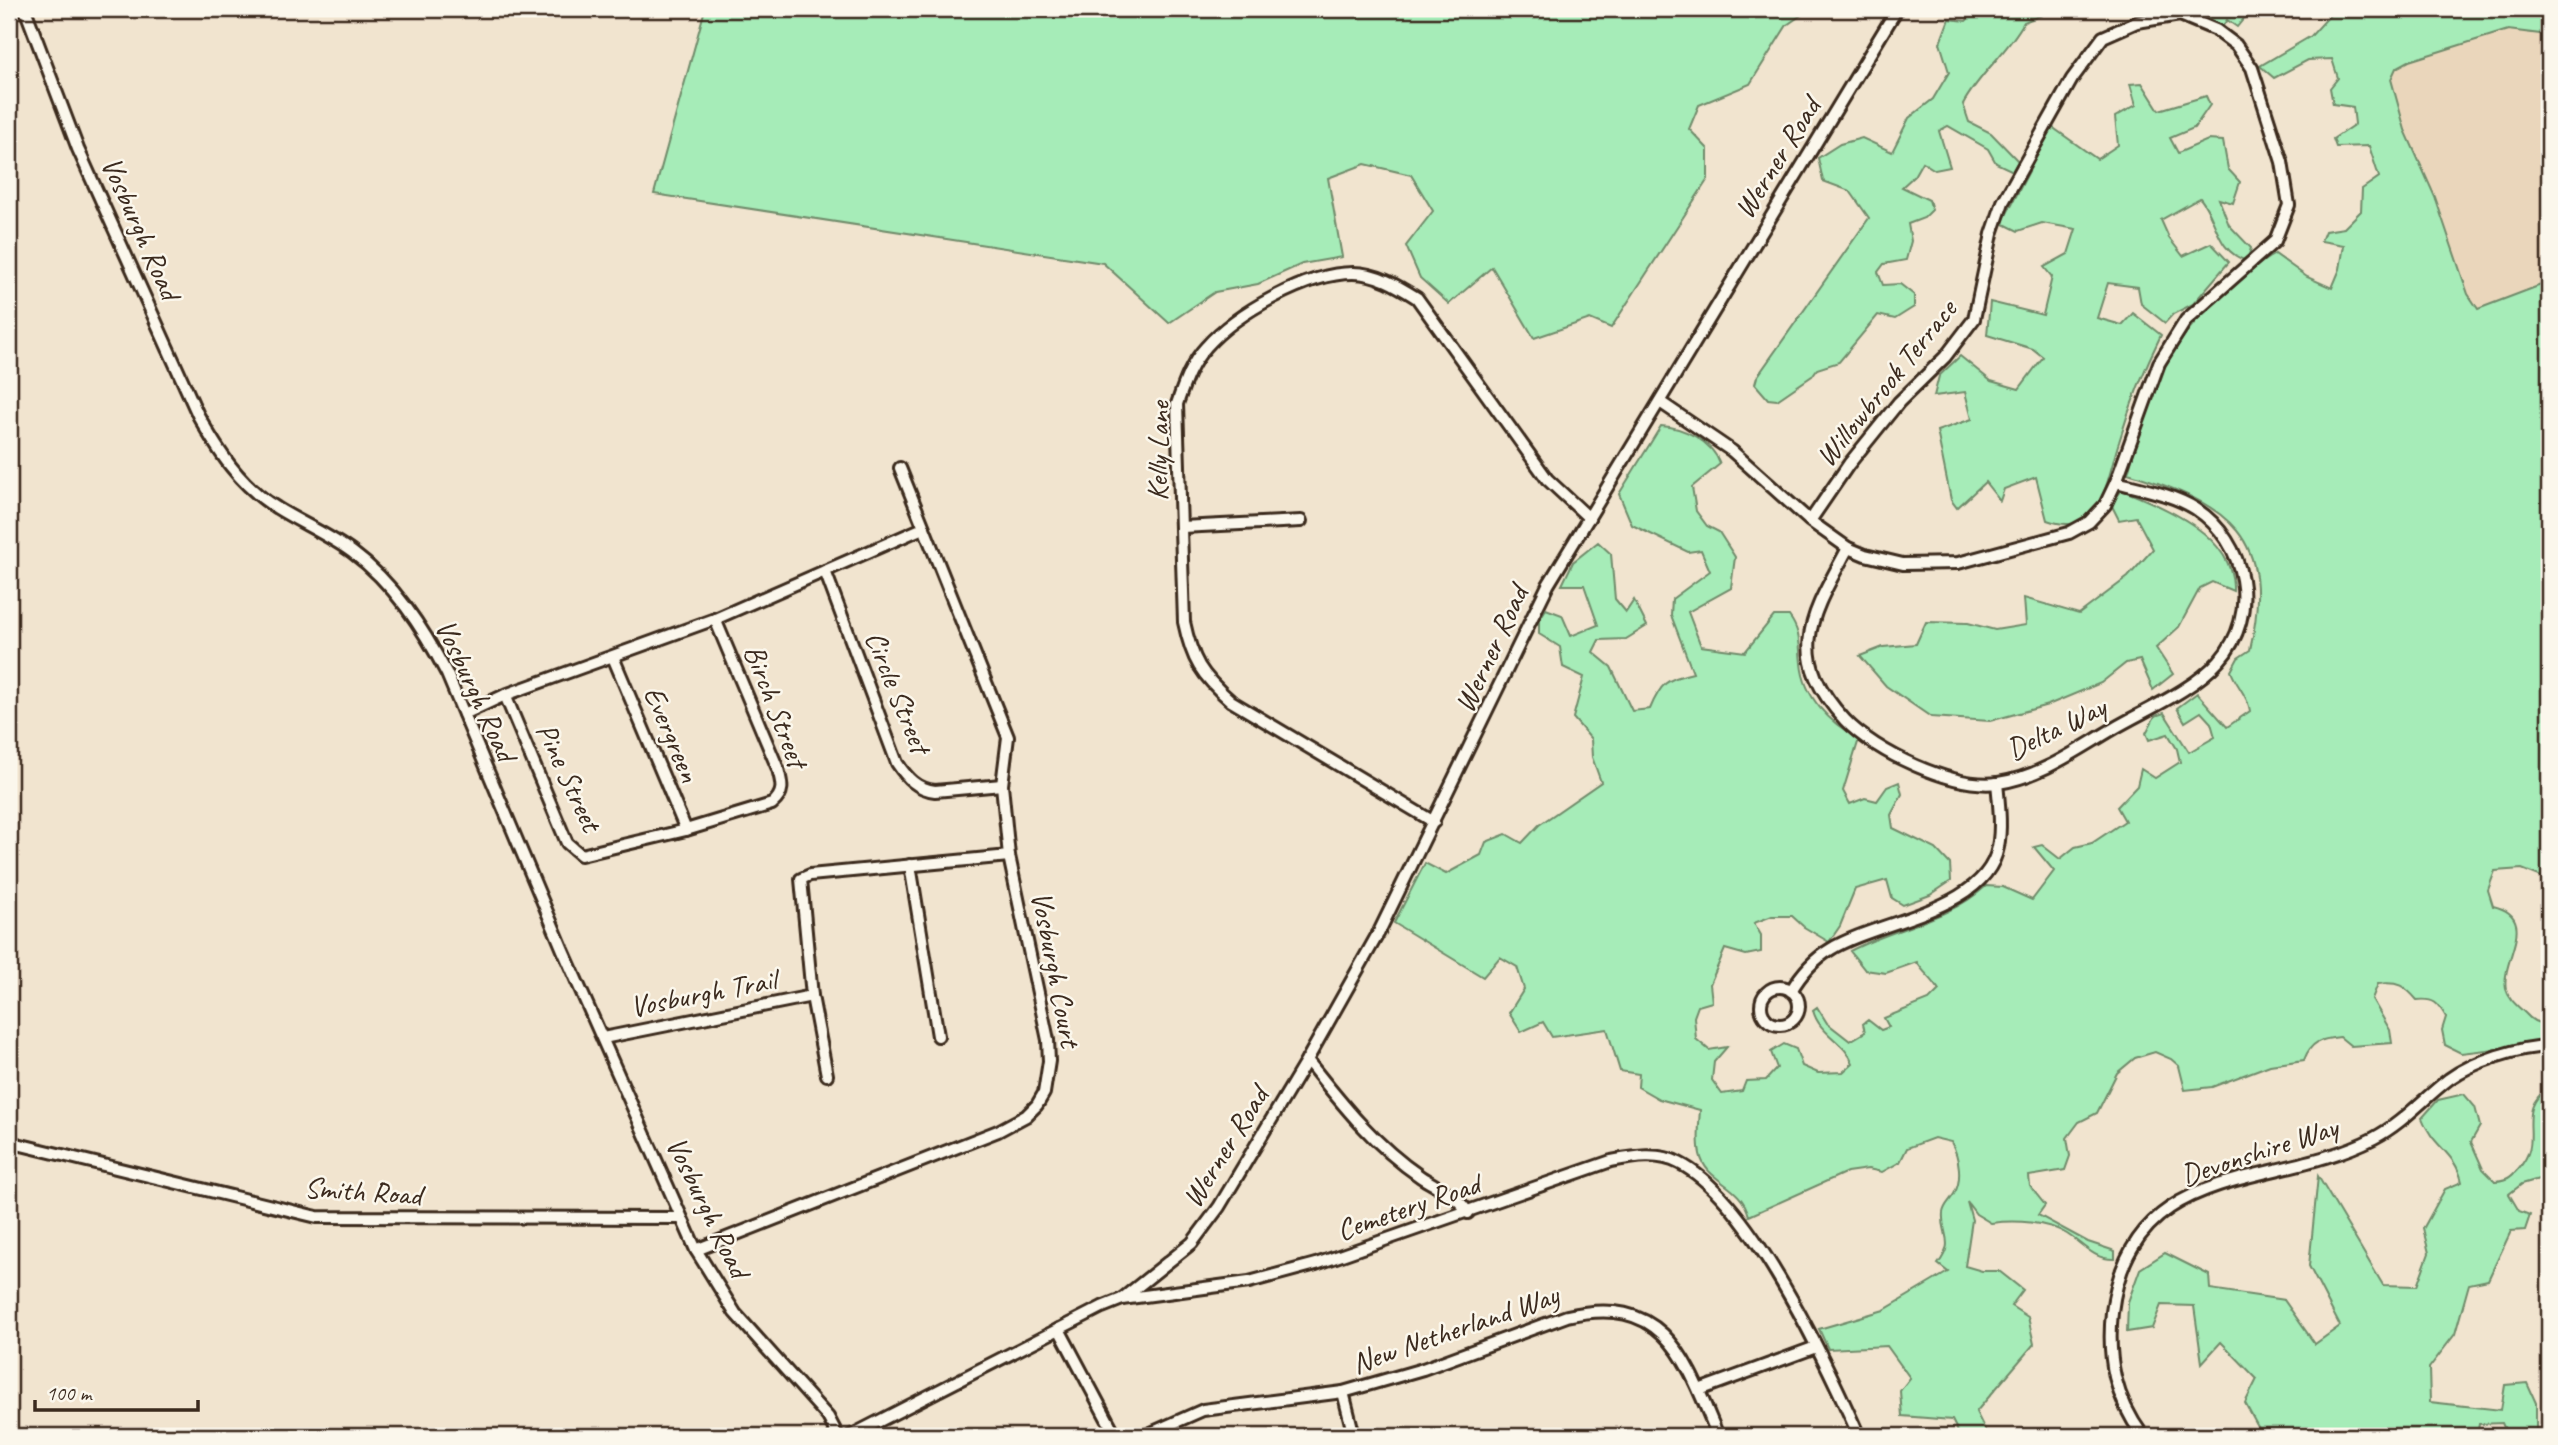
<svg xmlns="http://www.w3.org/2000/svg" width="2558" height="1445" font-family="Caveat,sans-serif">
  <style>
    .built { fill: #ead6bb }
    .green { fill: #a6ecb8; stroke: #708b6b; stroke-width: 2 }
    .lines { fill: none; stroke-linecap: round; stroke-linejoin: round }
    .minor-casing { stroke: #3b2a1e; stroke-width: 16 }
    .minor { stroke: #fbf7ec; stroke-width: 10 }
    .labels { text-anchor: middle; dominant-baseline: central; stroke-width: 5; stroke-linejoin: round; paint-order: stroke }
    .street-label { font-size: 30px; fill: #3b2a1e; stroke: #fbf7ec }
  </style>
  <rect width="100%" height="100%" fill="#f1e4cf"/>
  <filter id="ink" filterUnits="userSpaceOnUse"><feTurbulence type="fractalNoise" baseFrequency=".0143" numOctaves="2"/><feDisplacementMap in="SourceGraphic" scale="14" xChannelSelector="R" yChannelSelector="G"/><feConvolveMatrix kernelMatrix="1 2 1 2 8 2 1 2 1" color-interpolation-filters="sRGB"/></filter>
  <g filter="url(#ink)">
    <polygon class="built" points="2549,9 2549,293 2451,323 2369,69"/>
    <g class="green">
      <polygon points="705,9 1810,9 1787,25 1750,84 1699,105 1689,129 1708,149 1708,179 1611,328 1590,319 1534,338 1492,267 1449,304 1420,278 1406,246 1433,211 1411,175 1365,164 1328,178 1342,257 1302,264 1258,284 1215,292 1169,323 1103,263 654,194"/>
      <path d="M 1978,9 L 2041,9 L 2042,15 L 2024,22 C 2007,53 1979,74 1963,104 L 1969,122 L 1991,133 L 2018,161 L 2013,171 L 1996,163 L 1988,149 L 1948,126 L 1939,131 L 1950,167 L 1935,170 L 1922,162 L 1914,176 L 1902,187 L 1929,200 L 1932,210 L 1924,218 L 1908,224 L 1911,241 L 1906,260 L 1884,264 L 1878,272 L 1883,285 L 1900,284 L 1914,295 L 1914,307 L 1895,319 L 1878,315 L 1839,362 L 1817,369 L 1812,376 L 1777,400 L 1768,399 L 1755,384 L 1757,377 L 1869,218 L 1850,191 L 1823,181 L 1818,158 L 1840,144 L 1862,138 L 1892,152 L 1909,118 L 1933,99 L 1949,72 L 1940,43 L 1949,19 L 1966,21 Z"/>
      <polygon points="2193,9 2241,9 2245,17 2237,27 2227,20 2222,27"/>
      <path d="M 2328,9 L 2549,9 L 2549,35 L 2508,30 L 2409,61 L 2396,68 L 2391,79 L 2405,130 L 2435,197 L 2468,294 L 2478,309 L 2549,282 L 2549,880 L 2522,869 L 2495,871 L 2488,890 L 2493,906 C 2541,917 2500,960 2506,989 C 2509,1000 2518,1006 2526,1014 C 2532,1021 2540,1025 2549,1023 L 2549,1038 L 2538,1044 L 2461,1053 L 2445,1045 L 2442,1030 L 2446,1017 C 2438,1003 2434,998 2417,1000 C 2405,986 2398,981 2378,984 L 2372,999 L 2390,1030 L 2392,1043 L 2351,1046 L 2340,1037 C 2321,1039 2311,1041 2304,1060 L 2270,1065 L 2212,1087 L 2185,1090 L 2179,1066 L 2171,1059 L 2155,1052 L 2135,1058 L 2117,1073 L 2097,1113 L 2079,1122 L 2067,1138 L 2070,1156 L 2065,1170 L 2029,1176 L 2030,1186 L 2045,1205 L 2038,1215 L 2088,1242 L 2115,1251 L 2115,1259 C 2094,1260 2083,1244 2067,1234 C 2046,1221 2015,1220 1991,1223 L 1976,1214 L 1967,1202 L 1972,1220 L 1965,1266 L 1982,1271 L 1999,1271 L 2023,1290 L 2011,1306 L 2028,1317 L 2034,1344 L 1976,1412 L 1988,1436 L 1960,1436 L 1952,1420 L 1902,1416 L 1900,1391 L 1910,1378 L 1887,1346 L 1828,1349 L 1819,1329 L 1884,1310 L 1948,1272 L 1938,1264 C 1956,1241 1941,1235 1943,1213 C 1944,1205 1950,1201 1954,1194 C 1963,1180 1959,1156 1951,1142 L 1934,1138 L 1907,1148 L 1900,1162 L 1882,1172 L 1868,1169 L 1847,1172 L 1749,1216 C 1741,1183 1706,1183 1700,1154 C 1697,1140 1699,1124 1700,1110 L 1659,1099 L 1638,1087 L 1639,1074 L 1620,1071 L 1607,1029 L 1552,1037 L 1543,1022 L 1521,1032 L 1509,1013 L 1524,989 L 1517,967 L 1500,957 L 1483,977 L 1394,923 L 1425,863 L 1446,874 L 1481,855 L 1486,842 L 1506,834 L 1522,843 L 1539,825 L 1601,782 L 1592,757 L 1591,739 L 1573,718 L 1584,677 L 1563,667 L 1560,647 L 1539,634 L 1539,620 L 1546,609 L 1562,615 L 1571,636 L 1598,625 L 1584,585 L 1562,585 L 1573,562 L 1598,542 L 1611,554 L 1615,599 L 1626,612 L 1634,600 L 1647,626 L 1626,639 L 1599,640 L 1593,652 L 1611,667 L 1632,711 L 1650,709 C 1661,683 1666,679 1693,673 L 1671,615 L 1672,599 L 1710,571 L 1701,550 L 1688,552 L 1632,525 L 1619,494 L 1661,426 C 1683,427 1712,441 1720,464 L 1692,487 L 1696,511 L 1707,526 L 1719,532 L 1735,557 L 1731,588 L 1688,612 L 1701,646 L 1745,652 L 1774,616 L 1789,616 C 1801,632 1799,644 1801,663 C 1804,698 1830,723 1859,739 L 1843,791 L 1850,804 L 1865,798 L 1877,801 L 1887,787 L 1899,782 L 1902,794 L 1891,815 L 1893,828 L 1936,849 L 1950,864 L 1951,881 L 1930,895 L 1903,905 L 1892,898 L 1887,880 L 1855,889 L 1840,926 L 1829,942 L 1804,927 L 1792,916 L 1772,916 L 1754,923 L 1761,935 L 1761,952 L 1746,955 L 1725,949 L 1710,984 L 1712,1002 L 1698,1006 L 1694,1017 L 1696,1039 L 1709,1050 L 1727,1047 L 1714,1062 L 1712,1080 L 1722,1094 L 1742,1091 L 1746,1081 L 1766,1080 L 1777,1068 L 1771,1052 L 1784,1044 L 1796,1049 L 1802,1066 L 1818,1073 L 1843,1072 L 1853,1063 C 1845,1042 1818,1033 1813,1010 L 1817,1007 L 1827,1023 L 1850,1041 L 1865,1032 L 1863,1024 L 1868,1020 L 1881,1030 L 1889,1027 L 1884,1018 L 1929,1000 L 1939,990 C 1932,978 1923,973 1917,962 L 1886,973 L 1865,970 L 1850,951 C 1895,927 1946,922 1986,886 L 2003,887 L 2032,900 L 2054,871 L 2034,847 L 2042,845 L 2060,859 L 2075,847 L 2092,843 L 2125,821 L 2117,807 L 2137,786 L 2141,769 L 2155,778 L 2180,762 L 2177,749 L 2168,734 L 2149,740 L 2146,733 L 2155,716 L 2164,713 L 2189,752 L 2215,737 L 2211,723 L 2201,712 L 2185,722 L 2177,708 L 2197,693 L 2227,727 L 2250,711 C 2248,695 2236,686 2231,671 L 2238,658 L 2250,650 C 2276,536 2230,505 2128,473 C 2150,392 2167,336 2237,283 C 2250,273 2260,261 2275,254 L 2307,277 L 2332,288 L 2340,269 L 2344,245 L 2321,241 L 2325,231 L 2344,228 L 2361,211 L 2362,189 L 2379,177 L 2369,146 L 2336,147 L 2333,139 L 2355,124 L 2353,107 L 2333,104 L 2330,88 L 2338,78 L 2332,59 L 2308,60 L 2274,78 L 2260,66 L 2311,36 L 2331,14 Z"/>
      <path d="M 2142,83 L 2159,110 L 2206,96 L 2210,105 L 2194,128 L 2170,138 L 2178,153 L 2208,140 L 2223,141 L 2228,169 L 2240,182 L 2233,203 L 2219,199 L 2229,225 L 2251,248 L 2247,261 C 2215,251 2218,220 2200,198 L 2161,220 L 2169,238 L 2183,256 L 2211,243 L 2229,262 L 2193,304 L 2173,314 L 2165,323 L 2141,304 L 2138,287 L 2108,283 L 2097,318 L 2122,325 L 2133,313 L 2161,335 C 2144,369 2130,405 2119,442 C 2112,462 2108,491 2095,509 C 2081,526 2066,527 2047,520 L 2036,477 L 2004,489 L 2000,501 L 1985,482 L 1957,508 L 1951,500 L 1937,431 L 1972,419 L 1965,392 L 1934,396 L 1939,376 L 1960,356 L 1991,381 L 2019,389 L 2043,357 L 2033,349 L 1987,335 L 1990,302 L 2043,315 L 2052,277 L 2044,267 L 2068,254 L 2076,229 L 2042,223 L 2018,231 L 2002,223 L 2052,127 L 2097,159 L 2118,145 L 2115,117 L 2136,105 L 2130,84 Z"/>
      <path d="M 2122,490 C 2165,507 2236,536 2233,591 L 2212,582 L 2200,588 L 2179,627 L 2156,648 L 2173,674 L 2153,690 L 2140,660 L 2126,663 L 2101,683 L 2048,705 L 1990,721 L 1931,717 L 1886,686 L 1860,656 L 1883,647 L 1916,644 L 1926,622 L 1968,623 L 1995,630 L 2026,625 L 2024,598 L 2079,614 L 2128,577 L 2153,549 L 2136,517 L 2119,520 L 2111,504 Z"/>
      <path d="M 2549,1087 L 2549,1176 L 2522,1184 L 2509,1194 L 2519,1211 L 2530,1215 L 2525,1230 L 2511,1231 L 2488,1280 L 2469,1284 L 2455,1334 L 2429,1368 L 2430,1402 L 2501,1410 L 2505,1385 L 2527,1383 L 2536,1403 L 2536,1434 L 2508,1436 L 2502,1423 L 2479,1424 L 2477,1436 L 2272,1436 L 2259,1429 L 2245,1403 L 2257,1379 L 2221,1342 L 2202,1363 L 2194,1306 L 2161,1305 L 2152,1328 L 2127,1332 L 2128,1302 L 2140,1269 L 2165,1253 L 2209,1275 L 2210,1289 L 2284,1300 L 2315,1344 L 2340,1326 L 2309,1266 L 2318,1176 L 2383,1285 L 2417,1286 L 2429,1253 L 2423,1229 L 2445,1189 L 2462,1182 C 2455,1151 2433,1148 2422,1118 L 2438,1100 L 2464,1094 L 2475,1107 L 2480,1126 L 2471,1142 L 2483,1169 L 2495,1181 C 2507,1180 2510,1178 2518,1169 C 2547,1138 2512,1113 2549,1087 Z"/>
    </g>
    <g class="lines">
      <g class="minor-casing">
        <g id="minor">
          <path d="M 25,9 L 78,149 L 198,415 C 218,451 240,486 277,508 C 301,523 329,535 352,552 C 394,583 423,628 447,674 L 563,950 L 696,1250 L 735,1313 L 828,1417 L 838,1436"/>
          <polyline points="1660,402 1732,451 1810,521 1848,548 1865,555 1903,564 1958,563 2069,533 2089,522 2105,505 2116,482 2159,363 2186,320 2275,241 2289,205 2282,162 2252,68 2236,45 2216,30 2180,15 2137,22 2103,37 2072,79 2003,202 1992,234 1974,319 1945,357 1899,402 1849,464 1810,521"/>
          <polyline points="1182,527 1301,521"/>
          <path d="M 1848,548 C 1812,615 1784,654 1845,720 C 1875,752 1953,789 1998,783 C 2040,777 2077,750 2113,729 C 2147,709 2192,691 2219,661 C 2261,614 2246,542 2196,509 C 2172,494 2142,489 2116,482"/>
          <path d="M 825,571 L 897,763 C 907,778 917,789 935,791 L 1002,785"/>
          <polyline points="613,657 686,830"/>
          <path d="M 505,695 L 567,843 L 581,855 L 686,830 L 772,804 C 785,793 782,784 778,769 L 715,619"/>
          <polyline points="464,714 505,695 715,619 923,528"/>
          <path d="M 1434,822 L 1231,701 C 1201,675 1192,660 1184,622 L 1177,404 C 1184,384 1191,363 1206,347 C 1236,313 1307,273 1353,273 C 1377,273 1398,286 1417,298 L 1547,479 L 1589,518"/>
          <polyline points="910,865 938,1036"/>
          <circle cx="1780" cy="1006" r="19"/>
          <path d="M 1791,991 C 1801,974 1814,959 1831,949 C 1878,920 1986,911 1998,847 C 2002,826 1999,804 1997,783"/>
          <polyline points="603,1038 812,996"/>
          <path d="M 1307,1060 C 1341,1103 1375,1146 1421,1177 C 1436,1187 1459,1196 1468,1213"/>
          <polyline points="827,1075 812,996 801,879 810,875 1009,856"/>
          <polyline points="9,1142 317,1217 681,1218"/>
          <polyline points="696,1250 998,1131 1026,1116 1037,1105 1044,1093 1049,1061 1048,1040 1009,856 1002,785 1008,737 900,468"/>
          <polyline points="1122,1299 1192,1243 1219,1207 1307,1060 1379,932 1548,585 1897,9"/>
          <polyline points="1059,1329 1116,1436"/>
          <polyline points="1699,1390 1816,1347"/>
          <polyline points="1343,1392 1354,1436"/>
          <path d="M 850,1436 L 1102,1307 L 1122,1299 L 1249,1282 L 1316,1264 L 1611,1161 C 1633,1157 1658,1152 1679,1163 C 1751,1199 1826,1362 1859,1436"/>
          <path d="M 1144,1436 L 1203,1410 L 1343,1392 L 1423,1369 L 1567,1316 C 1666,1293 1686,1360 1718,1436"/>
          <path d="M 2143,1436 C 2115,1398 2107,1359 2112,1312 C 2131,1159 2274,1190 2374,1138 C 2403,1123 2424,1098 2449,1079 C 2474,1061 2519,1047 2549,1046"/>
          <polyline points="2548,1436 2549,1409"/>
        </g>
      </g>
      <use href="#minor" class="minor"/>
    </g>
  </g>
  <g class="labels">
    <g class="street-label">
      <text transform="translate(1777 158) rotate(-58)">Werner Road</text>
      <text transform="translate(141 228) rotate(66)">Vosburgh Road</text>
      <text transform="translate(1886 383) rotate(-51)">Willowbrook Terrace</text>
      <text transform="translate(1158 451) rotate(-89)">Kelly Lane</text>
      <text transform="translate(1491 649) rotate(-65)">Werner Road</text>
      <text transform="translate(476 690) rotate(65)">Vosburgh Road</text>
      <text transform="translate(898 692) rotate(68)">Circle Street</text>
      <text transform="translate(776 706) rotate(69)">Birch Street</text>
      <text transform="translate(2056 728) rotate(-26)">Delta Way</text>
      <text transform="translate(672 734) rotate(67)">Evergreen</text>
      <text transform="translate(569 777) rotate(65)">Pine Street</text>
      <text transform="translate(1056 969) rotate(79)">Vosburgh Court</text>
      <text transform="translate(703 993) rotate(-11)">Vosburgh Trail</text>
      <text transform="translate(1225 1147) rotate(-58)">Werner Road</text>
      <text transform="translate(2259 1151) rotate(-18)">Devonshire Way</text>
      <text transform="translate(363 1191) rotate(4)">Smith Road</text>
      <text transform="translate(708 1207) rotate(64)">Vosburgh Road</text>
      <text transform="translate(1408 1207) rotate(-19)">Cemetery Road</text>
      <text transform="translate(1455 1329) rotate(-19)">New Netherland Way</text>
    </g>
  </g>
  <rect width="2558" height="1445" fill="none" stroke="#fbf7ec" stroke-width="35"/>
  <rect x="18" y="18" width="2523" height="1410" fill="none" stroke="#3b2a1e" stroke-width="2.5" filter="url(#ink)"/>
  <path d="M35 1400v10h163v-10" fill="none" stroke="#3b2a1e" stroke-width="3.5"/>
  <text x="46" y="1400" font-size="21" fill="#3b2a1e" stroke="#fbf7ec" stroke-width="5" paint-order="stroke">100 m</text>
</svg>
